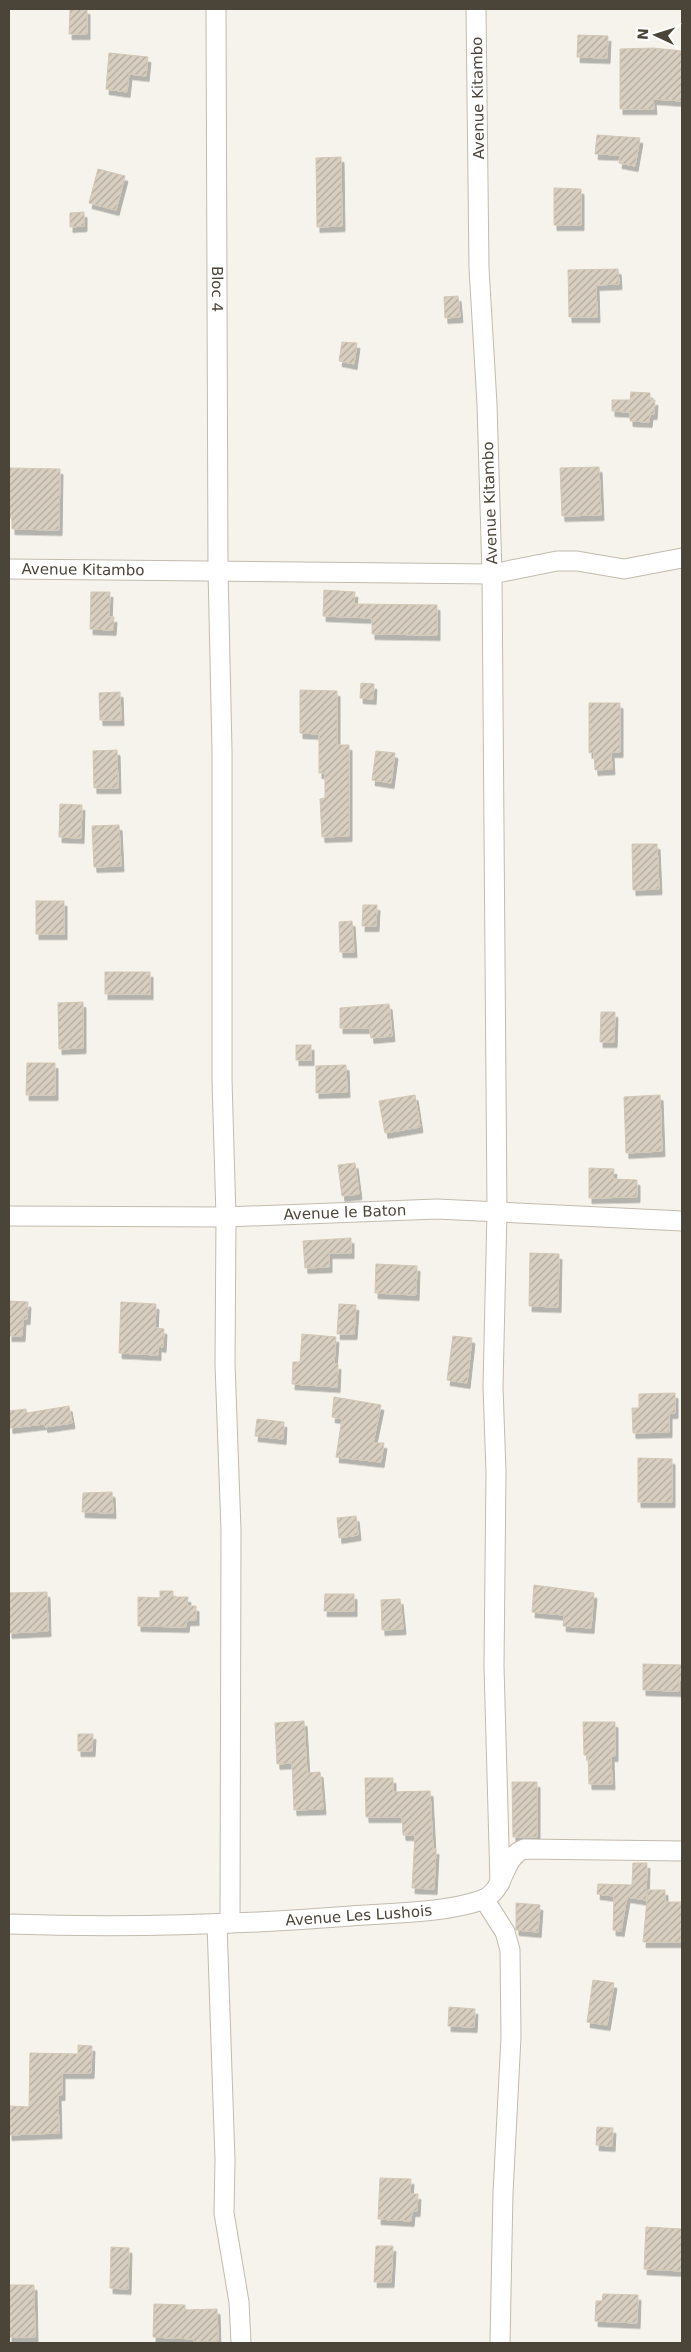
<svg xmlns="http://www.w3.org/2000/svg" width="691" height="2352" font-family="'DejaVu Sans',sans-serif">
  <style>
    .building { fill: url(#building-hatch); stroke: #d3c7b4; filter: url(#shadow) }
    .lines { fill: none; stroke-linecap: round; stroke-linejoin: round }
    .minor-casing { stroke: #c2bbae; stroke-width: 21 }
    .minor { stroke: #fff; stroke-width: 19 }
    .labels { text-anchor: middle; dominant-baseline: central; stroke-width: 4; stroke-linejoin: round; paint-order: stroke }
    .street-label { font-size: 15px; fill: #4b4439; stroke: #fff }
  </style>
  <defs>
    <pattern id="building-hatch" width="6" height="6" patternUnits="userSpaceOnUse" patternTransform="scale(1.25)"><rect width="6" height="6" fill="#d8cfc1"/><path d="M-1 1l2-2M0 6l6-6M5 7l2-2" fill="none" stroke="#b1aa9e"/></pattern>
    <filter id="shadow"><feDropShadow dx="3" dy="5.5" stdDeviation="0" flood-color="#0004"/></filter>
  </defs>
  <rect width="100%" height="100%" fill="#f6f3ec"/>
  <g class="building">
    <polygon points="70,9 87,9 87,34 69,34"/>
    <polygon points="578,35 608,36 607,58 577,57"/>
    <polygon points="653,48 682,51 682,101 653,99 654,109 620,109 620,49"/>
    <polygon points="109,53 148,57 146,76 129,74 127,92 106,89"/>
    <polygon points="597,135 640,138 635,166 619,163 620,155 595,154"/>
    <polygon points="341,157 342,226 317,227 316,158"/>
    <polygon points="98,169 125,176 116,210 89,203"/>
    <polygon points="554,188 581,189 581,225 554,225"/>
    <polygon points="84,212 84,226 70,227 70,213"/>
    <polygon points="618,269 619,284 596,285 597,317 569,317 568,270"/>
    <polygon points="458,296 460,317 445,318 444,297"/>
    <polygon points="342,342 357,343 354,364 339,361"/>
    <polygon points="631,392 650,393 650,400 655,400 654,414 650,414 649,422 630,421 630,412 612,411 612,400 630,400"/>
    <polygon points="599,467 601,515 562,516 560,468"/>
    <polygon points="9,468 60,469 59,530 12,529 12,518 9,518"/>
    <polygon points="324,590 355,592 354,604 437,605 437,635 372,634 372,618 323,616"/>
    <polygon points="91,592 110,592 109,617 114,617 113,630 90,629"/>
    <polygon points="361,683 374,684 373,699 360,698"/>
    <polygon points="300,690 337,691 337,745 349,745 349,836 322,837 320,799 325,798 325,773 319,773 319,734 300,733"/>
    <polygon points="120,692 121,720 100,720 99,693"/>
    <polygon points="589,703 620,703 620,752 611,752 612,769 595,770 594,752 589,753"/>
    <polygon points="117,750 118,788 94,788 93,751"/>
    <polygon points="376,751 395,753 391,783 372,780"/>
    <polygon points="60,804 82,805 81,838 59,837"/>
    <polygon points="119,825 121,866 94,867 92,826"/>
    <polygon points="632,844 657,844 659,889 633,890"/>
    <rect x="36" y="901" width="28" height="33"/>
    <polygon points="363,905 377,905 376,926 362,926"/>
    <polygon points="352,921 354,952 340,952 339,922"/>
    <rect x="105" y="972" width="45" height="22"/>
    <polygon points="83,1002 83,1048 59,1049 58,1003"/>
    <polygon points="389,1004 392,1036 371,1038 370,1028 340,1028 340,1008"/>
    <polygon points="601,1012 615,1012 614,1042 600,1042"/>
    <rect x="296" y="1045" width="15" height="15"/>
    <polygon points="27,1063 55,1063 55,1095 26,1095"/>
    <polygon points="346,1065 347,1092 316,1093 316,1066"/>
    <polygon points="415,1095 420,1127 385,1133 379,1101"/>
    <polygon points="660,1095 662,1151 626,1153 624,1097"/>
    <polygon points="355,1163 359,1194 342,1196 338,1165"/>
    <polygon points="589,1168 614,1169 613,1179 637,1180 637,1197 589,1198"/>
    <polygon points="351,1238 351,1253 329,1253 329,1267 305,1268 303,1241"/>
    <polygon points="530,1253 559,1254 558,1307 529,1306"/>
    <polygon points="376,1264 417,1266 416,1295 375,1293"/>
    <polygon points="9,1301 28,1302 27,1319 23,1319 22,1336 9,1336"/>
    <polygon points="121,1302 156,1304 155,1328 164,1329 163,1347 158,1346 158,1355 119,1353"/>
    <polygon points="339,1304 356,1305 354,1334 337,1334"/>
    <polygon points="302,1334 336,1337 334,1364 338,1364 337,1387 292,1384 293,1362 300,1362"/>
    <polygon points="453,1336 472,1338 467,1383 447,1380"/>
    <polygon points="675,1393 675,1413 669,1413 669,1432 633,1433 632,1408 639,1408 639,1394"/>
    <polygon points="334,1397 381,1405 373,1443 384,1443 381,1462 336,1457 342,1419 332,1417"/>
    <polygon points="69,1406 72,1423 45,1427 44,1424 10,1428 9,1411 26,1409 27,1413"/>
    <polygon points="257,1419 284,1422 283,1439 255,1436"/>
    <polygon points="638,1458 672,1459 672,1502 638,1502"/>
    <polygon points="112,1492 113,1513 82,1512 83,1493"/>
    <polygon points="356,1516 358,1535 339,1538 337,1518"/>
    <polygon points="534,1585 594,1593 591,1628 563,1626 564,1615 532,1612"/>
    <polygon points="160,1591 173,1591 173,1597 188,1597 187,1606 196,1606 196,1620 187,1620 186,1627 138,1626 138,1597 160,1598"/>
    <polygon points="47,1592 48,1631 9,1633 9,1593"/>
    <polygon points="325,1594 354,1594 354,1611 324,1611"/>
    <polygon points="400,1599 403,1629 382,1630 381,1600"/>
    <polygon points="643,1664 682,1665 682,1680 679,1681 679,1691 643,1690"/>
    <polygon points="304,1721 307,1773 320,1772 323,1809 294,1810 292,1763 277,1764 275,1723"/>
    <polygon points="583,1722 615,1722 615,1756 611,1756 612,1784 589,1784 588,1755 584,1755"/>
    <polygon points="78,1734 93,1734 92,1751 78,1751"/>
    <polygon points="365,1778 393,1778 393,1792 430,1791 433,1849 436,1849 434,1889 412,1888 415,1835 403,1835 402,1817 366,1817"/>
    <polygon points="512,1782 537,1782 537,1837 513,1837"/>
    <polygon points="633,1863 647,1863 646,1900 627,1897 621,1931 613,1930 614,1896 597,1894 598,1884 632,1885"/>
    <polygon points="648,1890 665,1890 665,1902 682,1902 681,1942 643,1942"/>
    <polygon points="516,1903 540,1905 538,1932 516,1930"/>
    <polygon points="593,1980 614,1983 607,2025 587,2022"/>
    <polygon points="449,2007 475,2009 474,2027 448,2026"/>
    <polygon points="78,2045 92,2046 91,2073 62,2073 62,2095 58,2095 59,2133 9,2135 9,2106 29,2107 30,2053 78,2054"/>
    <polygon points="597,2127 613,2128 612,2146 596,2145"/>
    <polygon points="380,2178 411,2179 410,2194 418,2194 417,2211 412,2211 411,2221 378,2219"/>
    <polygon points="646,2227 682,2229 682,2271 644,2269"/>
    <polygon points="376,2246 393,2246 391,2282 374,2282"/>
    <polygon points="111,2247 129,2248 128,2289 110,2288"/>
    <polygon points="9,2285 34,2285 35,2337 9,2337"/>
    <polygon points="603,2294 638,2295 637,2323 595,2321 596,2301 602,2301"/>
    <polygon points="154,2304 185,2305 185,2310 217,2309 218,2341 194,2342 194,2339 153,2337"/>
  </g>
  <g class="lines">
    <g class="minor-casing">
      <g id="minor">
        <path id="s1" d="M 216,9 L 218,570 L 222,750 L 222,1080 L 226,1217 L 225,1364 L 231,1530 L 230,1923"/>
        <path id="s2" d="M 9,569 L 492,574 L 487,404 L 479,268 L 476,9"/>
        <path id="s3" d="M 9,1216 L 226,1217 L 437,1209 L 682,1221"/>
        <polyline points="500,1883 494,1666 496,1472 493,1387 497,1211 492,574 557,561 577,561 624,569 682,558"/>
        <polyline points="484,1899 505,1932 510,1950 511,2037 503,2193 500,2343"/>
        <path id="s4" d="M 9,1924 C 123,1928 236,1925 351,1916 C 390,1913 445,1913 482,1900 C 506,1891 501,1858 524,1849 L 682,1851"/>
        <polyline points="217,1924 225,2160 224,2213 239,2302 241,2343"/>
      </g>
    </g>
    <use href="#minor" class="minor"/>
  </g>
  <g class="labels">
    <g class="street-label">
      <text transform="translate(478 98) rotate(-91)">Avenue Kitambo</text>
      <text stroke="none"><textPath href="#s1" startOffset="280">Bloc 4</textPath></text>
      <text transform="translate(490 503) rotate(-92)">Avenue Kitambo</text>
      <text stroke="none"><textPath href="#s2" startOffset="74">Avenue Kitambo</textPath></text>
      <text stroke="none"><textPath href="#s3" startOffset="336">Avenue le Baton</textPath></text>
      <text stroke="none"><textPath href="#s4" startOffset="350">Avenue Les Lushois</textPath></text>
    </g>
  </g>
  <rect width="691" height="2352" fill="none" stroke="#4b4439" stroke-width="20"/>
  <g transform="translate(656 35) rotate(274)" stroke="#ffffff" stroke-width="4" paint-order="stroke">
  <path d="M0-4L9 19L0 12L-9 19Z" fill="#4b4439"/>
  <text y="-8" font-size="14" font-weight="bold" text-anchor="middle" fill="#4b4439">N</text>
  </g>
</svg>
